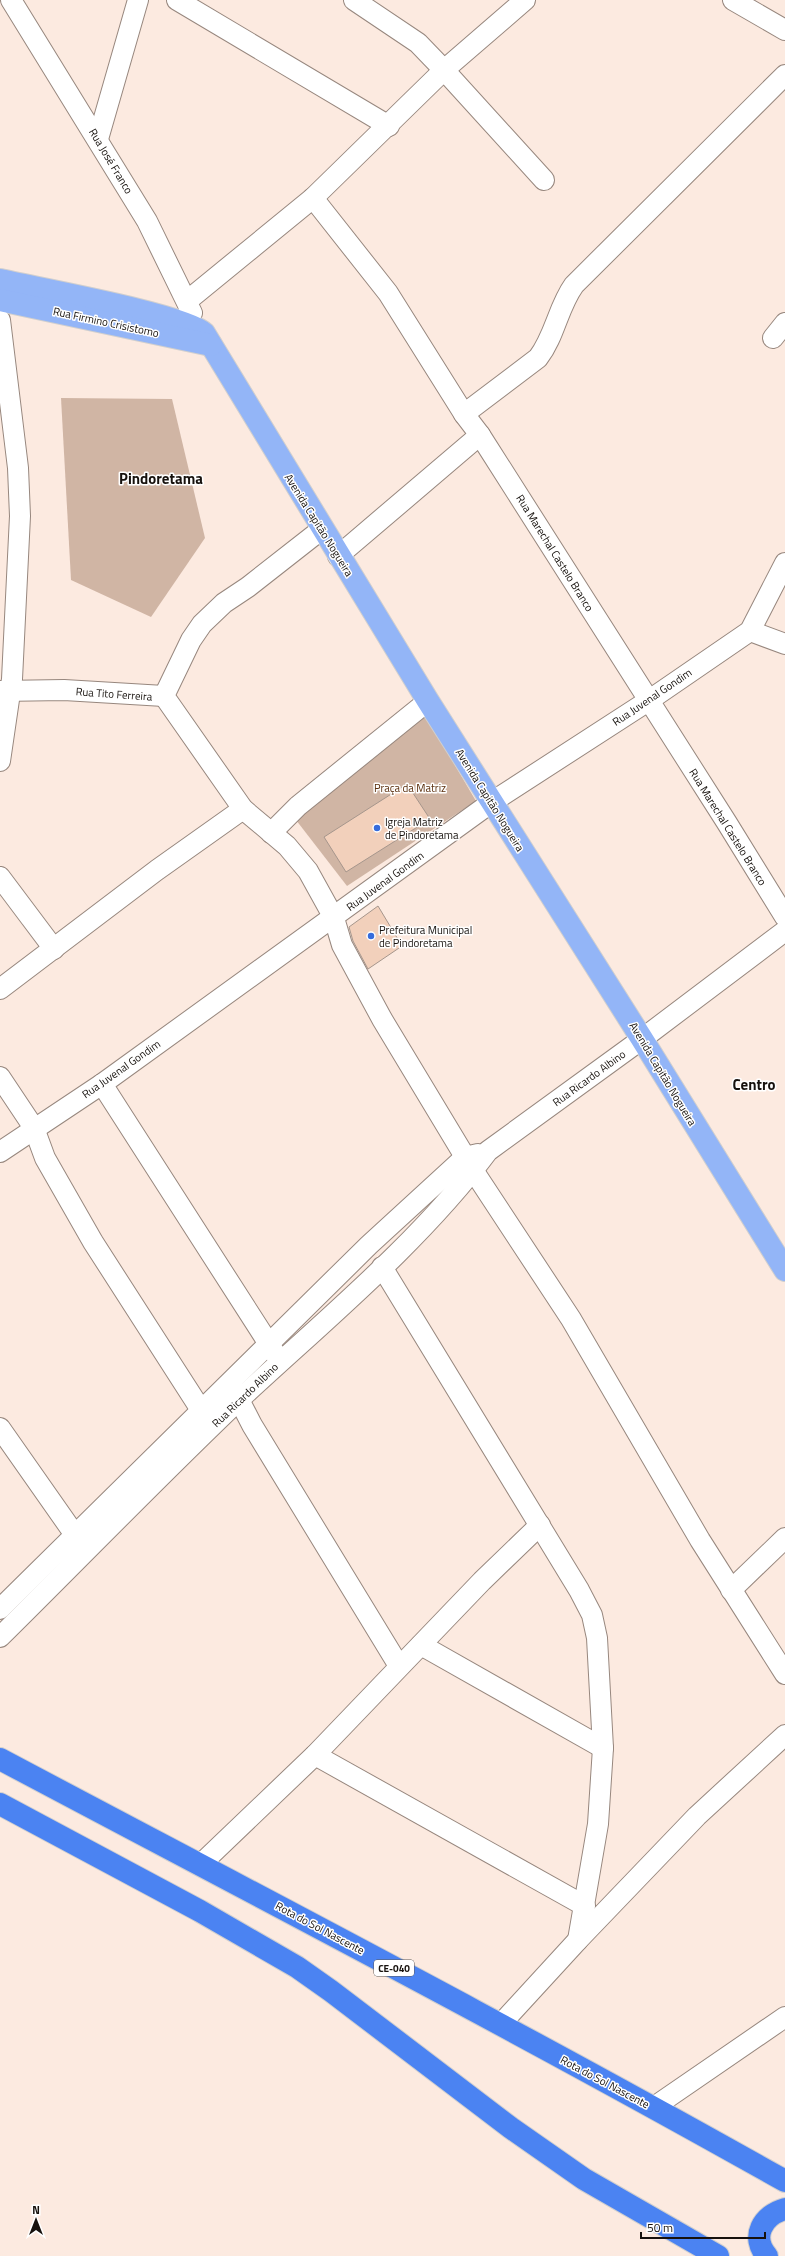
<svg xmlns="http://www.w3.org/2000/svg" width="785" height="2256" font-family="'Titillium Web',sans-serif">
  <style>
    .green { fill: #d0b5a4 }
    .building { fill: #f2d0bb; stroke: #a6968c }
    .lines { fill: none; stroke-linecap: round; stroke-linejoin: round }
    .minor-casing { stroke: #97877e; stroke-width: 22 }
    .major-casing { stroke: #d0cfcf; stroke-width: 24 }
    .highway-casing { stroke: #d0cfcf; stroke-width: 24 }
    .minor { stroke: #fff; stroke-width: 20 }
    .major { stroke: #93b5f7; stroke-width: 22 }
    .highway { stroke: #4b83f2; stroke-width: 22 }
    .poi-dot { fill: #366cdc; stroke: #fff; stroke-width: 1.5 }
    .labels { text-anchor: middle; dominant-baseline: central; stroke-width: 3; stroke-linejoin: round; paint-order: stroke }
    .shield { fill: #fff; stroke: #5c5856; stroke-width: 1 }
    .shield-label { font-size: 10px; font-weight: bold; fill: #16110d }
    .street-label { font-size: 11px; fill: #16110d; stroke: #fff }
    .park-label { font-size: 11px; fill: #5a2e0d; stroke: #fff }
    .poi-label { font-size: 11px; fill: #16110d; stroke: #fff; text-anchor: start }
    .district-label { font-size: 15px; font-weight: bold; fill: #16110d; stroke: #fff }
  </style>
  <rect width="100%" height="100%" fill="#fceae0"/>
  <g class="green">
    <polygon points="61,398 172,399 205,538 151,617 71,580"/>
    <polygon points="426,716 476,801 347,886 296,820"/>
  </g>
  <g class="building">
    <polygon points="407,784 430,819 346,872 324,837"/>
    <polygon points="378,906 402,946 368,969 353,941 349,927"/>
  </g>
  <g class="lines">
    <g class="minor-casing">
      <g id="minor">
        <polyline points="11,0 147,221 192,313"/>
        <polyline points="177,0 389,126"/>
        <polyline points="354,0 418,43 444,70 544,180"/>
        <polyline points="733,0 785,30"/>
        <polyline points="98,139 138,0"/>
        <polyline points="313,198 388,293 464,414 480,435 727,823 785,917"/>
        <polyline points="187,301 313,198 444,70 525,0"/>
        <polyline points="0,320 18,468 20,516 12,679 0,761"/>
        <polyline points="773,338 785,323"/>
        <path d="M 464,414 L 538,358 C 555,336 558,307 574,285 L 785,75"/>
        <polyline points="322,529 248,587 224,603 202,624 191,640 164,696 243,809 287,846 308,871 334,918 342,945 382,1019 473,1170 571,1319 700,1540 785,1674"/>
        <polyline points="338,556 480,435"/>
        <polyline points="750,631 785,644"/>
        <polyline points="0,691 64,690 164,696"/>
        <polyline points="271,833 298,806 428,701"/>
        <polyline points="0,877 54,949"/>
        <polyline points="0,989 157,870 243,809"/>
        <polyline points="0,1077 34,1128 45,1158 93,1242 201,1410"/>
        <polyline points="102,1084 276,1355"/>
        <polyline points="0,1152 102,1084 492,802 648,701 750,631 785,563"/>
        <polyline points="382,1267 579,1590 592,1615 597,1638 603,1748 598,1824 578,1940"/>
        <polyline points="234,1390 252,1425 399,1666"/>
        <polyline points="0,1428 75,1535"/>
        <polyline points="731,1590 785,1538"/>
        <polyline points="0,1609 369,1245 465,1157 478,1154"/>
        <path d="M 0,1637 C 80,1558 159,1476 241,1398 C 325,1320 419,1243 488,1151 L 642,1039 L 785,931"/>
        <polyline points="421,1645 603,1748"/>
        <polyline points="315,1755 585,1906"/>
        <polyline points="200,1865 315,1755 482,1581 540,1525"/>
        <polyline points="500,2025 578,1940 697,1816 785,1735"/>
        <polyline points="654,2107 785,2017"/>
      </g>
    </g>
    <g class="major-casing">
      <g id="major">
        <path d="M 0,280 C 34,288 186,315 204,333 L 428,701 L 642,1039 L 785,1270"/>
        <polyline points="0,300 211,345"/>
      </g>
    </g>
    <g class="highway-casing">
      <g id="highway">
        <path d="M 0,1759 C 262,1898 526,2035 785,2181"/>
        <polyline points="0,1804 200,1911 297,1967 331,1991 511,2128 584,2179 718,2256"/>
        <path d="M 767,2256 C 750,2237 763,2215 785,2209"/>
      </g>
    </g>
    <use href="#minor" class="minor"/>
    <use href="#major" class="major"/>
    <use href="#highway" class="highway"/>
  </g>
  <g class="poi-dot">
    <circle cx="377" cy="828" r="4"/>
    <circle cx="371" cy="936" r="4"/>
  </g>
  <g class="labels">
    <rect class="shield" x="374" y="1960" width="40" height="16" rx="3"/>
    <g class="shield-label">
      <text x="394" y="1968">CE-040</text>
    </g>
    <g class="street-label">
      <text transform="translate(111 161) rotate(59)">Rua José Franco</text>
      <text transform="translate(106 322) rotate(12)">Rua Firmino Crisistomo</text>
      <text transform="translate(319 525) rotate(58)">Avenida Capitão Nogueira</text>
      <text transform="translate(555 553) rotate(58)">Rua Marechal Castelo Branco</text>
      <text transform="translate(114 694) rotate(4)">Rua Tito Ferreira</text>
      <text transform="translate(652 697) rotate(-34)">Rua Juvenal Gondim</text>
      <text transform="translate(490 800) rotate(58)">Avenida Capitão Nogueira</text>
      <text transform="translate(728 827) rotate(58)">Rua Marechal Castelo Branco</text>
      <text transform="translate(385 881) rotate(-36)">Rua Juvenal Gondim</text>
      <text transform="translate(121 1069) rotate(-35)">Rua Juvenal Gondim</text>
      <text transform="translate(663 1074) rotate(59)">Avenida Capitão Nogueira</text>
      <text transform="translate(589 1078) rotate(-36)">Rua Ricardo Albino</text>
      <text transform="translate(245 1395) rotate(-44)">Rua Ricardo Albino</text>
      <text transform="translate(320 1928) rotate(28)">Rota do Sol Nascente</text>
      <text transform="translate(605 2082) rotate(28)">Rota do Sol Nascente</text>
    </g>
    <g class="park-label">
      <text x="410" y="788">Praça da Matriz</text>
    </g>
    <g class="poi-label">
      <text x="385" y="822">Igreja Matriz<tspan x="385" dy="13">de Pindoretama</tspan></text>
      <text x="379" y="930">Prefeitura Municipal<tspan x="379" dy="13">de Pindoretama</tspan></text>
    </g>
    <g class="district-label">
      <text x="161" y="478">Pindoretama</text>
      <text x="754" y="1084">Centro</text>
    </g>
  </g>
  <g transform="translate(36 2220)" stroke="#ffffff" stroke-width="3" paint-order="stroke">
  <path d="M0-3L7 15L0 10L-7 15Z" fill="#16110d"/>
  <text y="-6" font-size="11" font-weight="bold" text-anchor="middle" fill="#16110d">N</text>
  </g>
  <path d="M641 2232v6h124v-6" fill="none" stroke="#16110d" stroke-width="2"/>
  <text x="647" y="2232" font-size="12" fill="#16110d" stroke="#ffffff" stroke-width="3" paint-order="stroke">50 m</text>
</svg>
